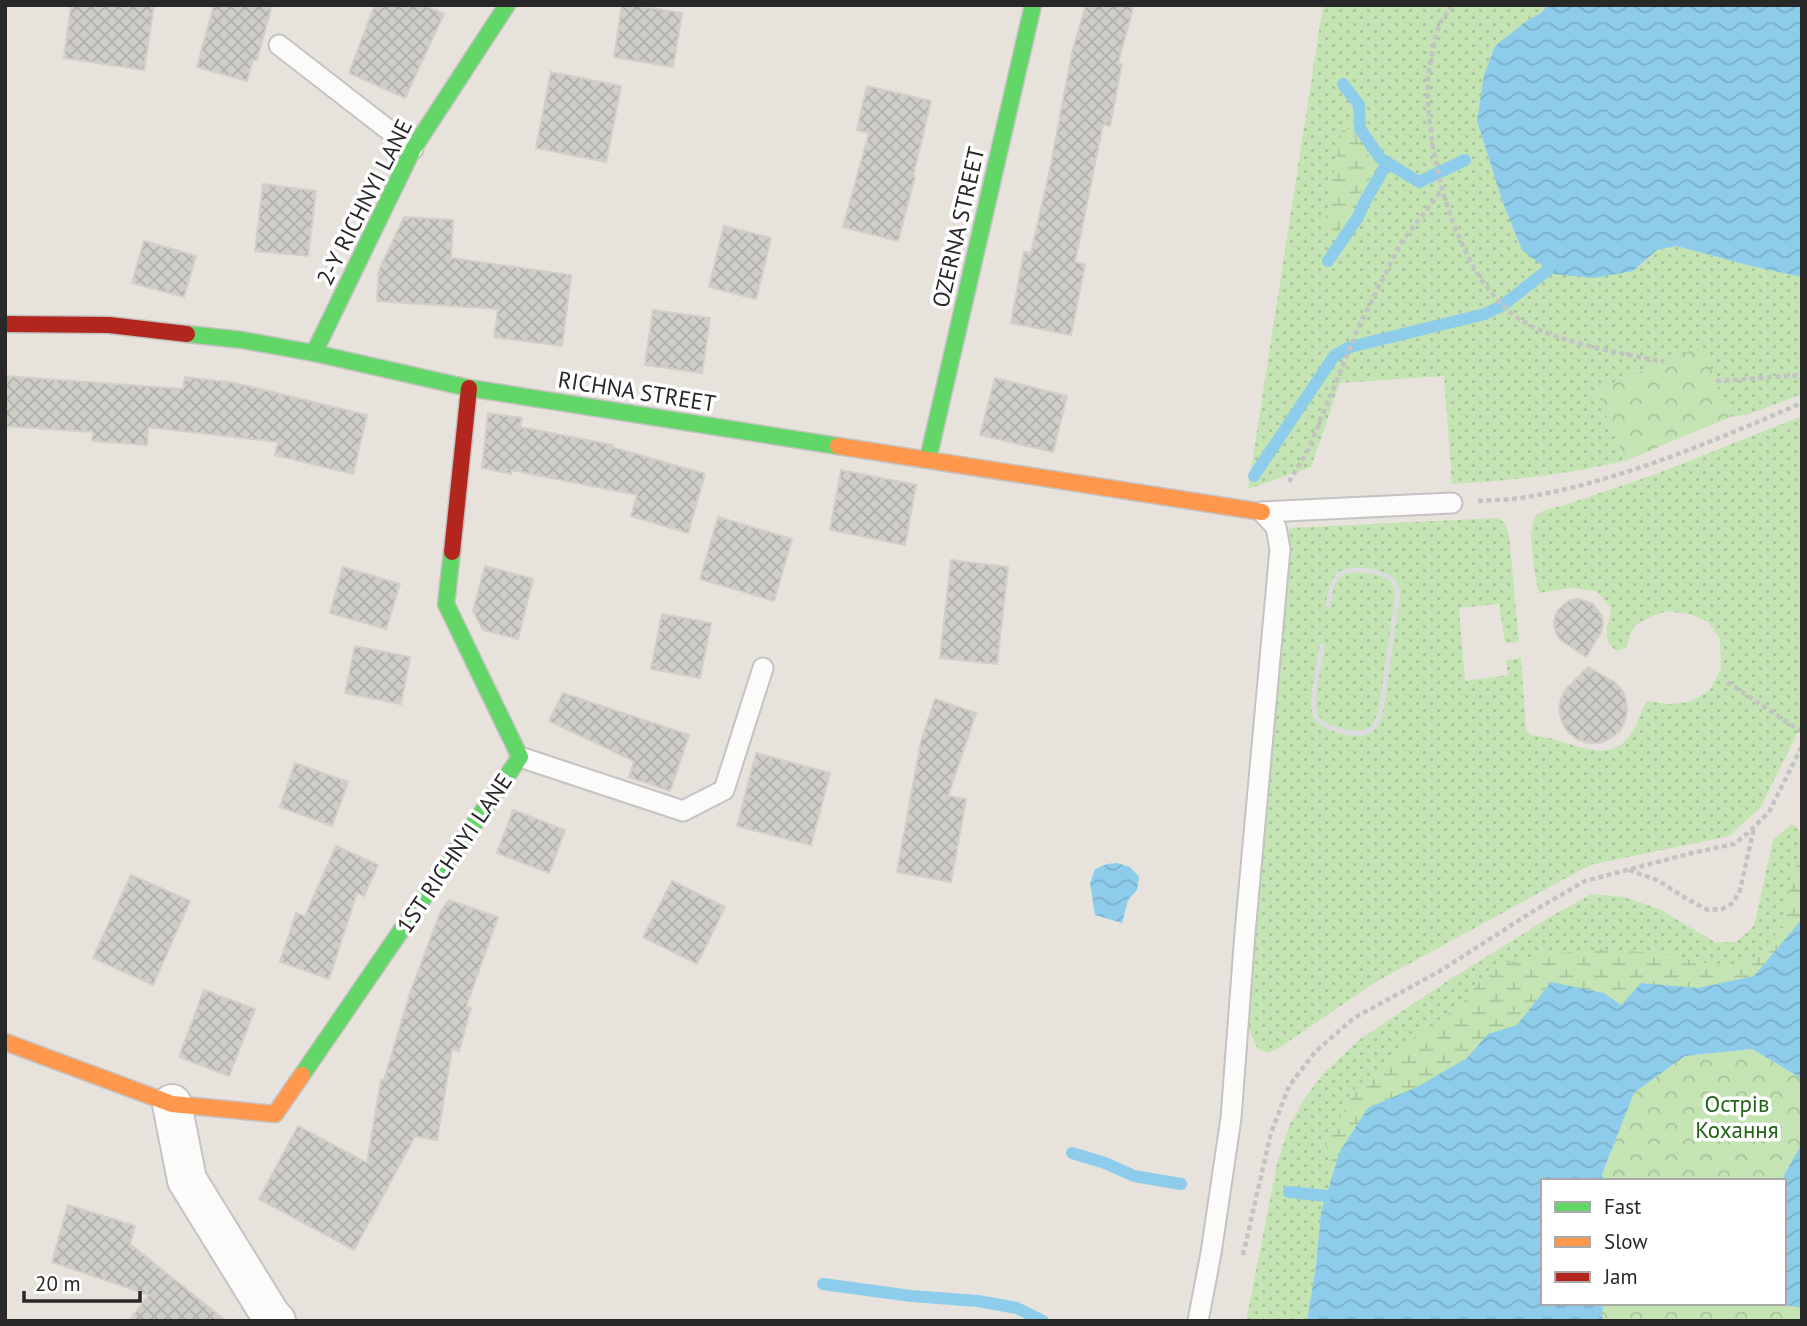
<svg xmlns="http://www.w3.org/2000/svg" width="1807" height="1326" font-family="'PT Sans',sans-serif">
  <style>
    .grass { fill: url(#grass-dots) }
    .wetland { fill: url(#wetland-marsh) }
    .park { fill: url(#park-crowns) }
    .water { fill: url(#water-waves) }
    .lines { fill: none; stroke-linecap: round; stroke-linejoin: round }
    .stream { stroke: #8dcdeb; stroke-width: 12 }
    .building { fill: url(#building-cross-hatch); stroke: #d2cec8; stroke-width: 2 }
    .lane-casing { stroke: #c4c2c2; stroke-width: 23 }
    .street-casing { stroke: #c4c2c2; stroke-width: 42 }
    .fast-casing { stroke: #c4c2c2; stroke-width: 19 }
    .slow-casing { stroke: #c4c2c2; stroke-width: 19 }
    .jam-casing { stroke: #c4c2c2; stroke-width: 19 }
    .path { stroke: #c4c3c3; stroke-width: 4.5; stroke-dasharray: 5 3.5; stroke-linecap: butt }
    .lane { stroke: #fbfbfa; stroke-width: 19 }
    .street { stroke: #fbfbfa; stroke-width: 38 }
    .fast { stroke: #63d668; stroke-width: 16 }
    .slow { stroke: #ff974d; stroke-width: 16 }
    .jam { stroke: #b3261e; stroke-width: 16 }
    .rail { stroke: #dcdcde; stroke-width: 5 }
    .labels { text-anchor: middle; dominant-baseline: central; stroke-width: 7; stroke-linejoin: round; paint-order: stroke }
    .street-label { font-size: 23px; fill: #282828; stroke: #fff }
    .park-label { font-size: 23px; fill: #226517; stroke: #fff }
  </style>
  <defs>
    <pattern id="grass-dots" width="8" height="8" patternUnits="userSpaceOnUse" patternTransform="scale(1.75)"><rect width="8" height="8" fill="#c4e4b3"/><path d="M2 2h.1M6 6h.1" fill="none" stroke="#a8c49a" stroke-width="1.8" stroke-linecap="round"/></pattern>
    <pattern id="wetland-marsh" width="20" height="14" patternUnits="userSpaceOnUse" patternTransform="scale(1.75)"><rect width="20" height="14" fill="#c4e4b3"/><path d="M1 5h8M5 5V1M11 12h8M15 12V8" fill="none" stroke="#a8c49a"/></pattern>
    <pattern id="park-crowns" width="20" height="18" patternUnits="userSpaceOnUse" patternTransform="scale(1.75)"><rect width="20" height="18" fill="#c4e4b3"/><path d="M2 6a3 3 0 1 1 6 0M12 15a3 3 0 1 1 6 0" fill="none" stroke="#a8c49a"/></pattern>
    <pattern id="water-waves" width="16" height="10" patternUnits="userSpaceOnUse" patternTransform="scale(1.75)"><rect width="16" height="10" fill="#8dcdeb"/><path d="M0 5q4-4 8 0t8 0" fill="none" stroke="#7ab0ca"/></pattern>
    <pattern id="building-cross-hatch" width="8" height="8" patternUnits="userSpaceOnUse" patternTransform="scale(1.75)"><rect width="8" height="8" fill="#cfcdc8"/><path d="M0 0l8 8M0 8l8-8" fill="none" stroke="#b2b0ac"/></pattern>
  </defs>
  <rect width="100%" height="100%" fill="#e7e3dc"/>
  <g class="grass">
    <path d="M 1323,5 L 1548,5 L 1541,13 L 1528,20 L 1477,121 L 1503,203 L 1522,250 L 1633,271 L 1657,250 L 1676,246 L 1751,266 L 1802,277 L 1802,394 L 1749,414 L 1730,417 L 1701,347 L 1596,390 L 1625,461 C 1566,474 1512,481 1452,484 L 1444,376 L 1340,383 L 1311,467 L 1248,489 Z"/>
    <path d="M 1802,416 L 1802,724 L 1760,808 L 1729,836 L 1590,865 L 1374,983 L 1279,1048 L 1268,1053 L 1258,1049 L 1247,1027 L 1257,864 L 1289,528 L 1497,518 L 1505,523 L 1509,535 L 1519,642 L 1505,643 L 1499,604 L 1459,608 L 1465,681 L 1508,675 L 1506,660 L 1521,658 L 1526,729 L 1531,735 C 1539,736 1546,737 1553,739 C 1582,747 1613,764 1633,731 C 1639,722 1640,711 1647,701 L 1668,704 L 1689,702 L 1709,691 L 1721,669 L 1720,639 L 1708,622 L 1689,614 L 1666,611 L 1650,617 L 1634,626 L 1626,648 L 1617,651 C 1600,640 1609,626 1611,608 L 1596,591 L 1570,588 L 1539,593 C 1535,576 1526,530 1536,516 C 1542,509 1554,508 1562,506 L 1656,474 Z"/>
    <polygon points="1792,824 1802,833 1802,919 1754,976 1698,988 1641,983 1621,1005 1604,993 1517,1025 1340,1151 1321,1212 1316,1265 1307,1321 1246,1321 1277,1164 1290,1124 1305,1098 1322,1075 1359,1040 1446,982 1553,915 1592,894 1624,897 1659,909 1715,942 1736,942 1754,926 1773,840"/>
  </g>
  <g class="wetland">
    <polygon points="1343,124 1358,140 1376,166 1336,237 1325,221"/>
    <polygon points="1802,853 1802,919 1754,976 1698,988 1641,983 1621,1005 1604,993 1551,982 1517,1025 1488,1034 1467,1058 1419,1086 1340,1151 1332,1178 1326,1145 1356,1087 1421,1032 1460,1006 1492,966 1542,955 1602,949 1666,954 1700,962 1731,967 1758,956 1780,928 1794,871"/>
  </g>
  <g class="park">
    <polygon points="1702,346 1730,417 1625,461 1596,390"/>
    <polygon points="1752,1049 1799,1077 1802,1089 1802,1143 1781,1181 1604,1181 1602,1174 1634,1093 1685,1056"/>
    <polygon points="1604,1303 1775,1303 1802,1308 1802,1321 1603,1321 1601,1313"/>
  </g>
  <g class="water">
    <polygon points="1548,5 1802,5 1802,277 1751,266 1676,246 1657,250 1633,271 1594,278 1553,274 1522,250 1503,203 1477,121 1484,75 1495,46 1528,20 1541,13"/>
    <polygon points="1117,863 1130,867 1139,877 1137,890 1128,900 1122,923 1095,915 1090,883 1095,869 1107,864"/>
    <polygon points="1802,919 1802,1089 1799,1077 1752,1049 1685,1056 1634,1093 1602,1174 1604,1181 1543,1181 1543,1303 1604,1303 1602,1313 1603,1321 1307,1321 1316,1265 1321,1212 1340,1151 1368,1108 1419,1086 1467,1058 1488,1034 1517,1025 1551,982 1604,993 1621,1005 1641,983 1698,988 1754,976"/>
    <polygon points="1802,1143 1802,1308 1775,1303 1784,1303 1784,1181 1781,1181"/>
  </g>
  <g class="lines">
    <g class="stream">
      <polyline points="1343,84 1359,105 1360,129 1380,158 1419,182 1465,160"/>
      <polyline points="1328,261 1358,217 1364,203 1387,163"/>
      <polyline points="1254,476 1334,356 1350,347 1485,314 1503,305 1548,270"/>
      <polyline points="1072,1153 1105,1163 1134,1176 1181,1184"/>
      <polyline points="1289,1192 1326,1196"/>
      <polyline points="823,1284 911,1296 978,1301 1017,1308 1043,1321"/>
    </g>
  </g>
  <g class="building">
    <polygon points="71,5 154,5 144,70 64,58"/>
    <polygon points="214,5 272,5 257,60 253,60 247,81 197,67"/>
    <polygon points="375,5 424,5 444,14 405,98 349,73"/>
    <polygon points="622,5 633,5 682,13 673,67 614,57"/>
    <polygon points="1086,5 1134,5 1118,63 1122,64 1110,126 1103,124 1075,262 1085,264 1071,335 1011,323 1024,252 1031,253 1051,164 1072,53"/>
    <polygon points="551,72 621,86 606,162 536,148"/>
    <polygon points="867,86 931,101 913,176 915,177 898,241 843,227 869,133 857,130"/>
    <polygon points="263,184 316,191 308,256 255,251"/>
    <polygon points="404,217 453,220 451,258 571,275 562,346 494,337 498,309 377,301 379,270"/>
    <polygon points="724,226 771,238 756,299 709,287"/>
    <polygon points="144,241 196,256 184,297 132,283"/>
    <polygon points="653,310 710,318 702,373 645,365"/>
    <polygon points="5,376 183,389 185,377 235,383 367,415 353,474 275,455 278,442 148,427 147,445 92,441 93,432 5,426"/>
    <polygon points="995,378 1067,396 1053,452 980,435"/>
    <polygon points="488,413 522,418 520,427 613,445 612,447 705,474 688,533 631,516 637,495 511,470 511,474 482,468"/>
    <polygon points="841,470 916,485 905,545 830,530"/>
    <polygon points="718,517 792,539 774,601 700,579"/>
    <polygon points="951,560 1008,567 997,664 940,658"/>
    <polygon points="485,566 533,579 518,639 483,630 473,611"/>
    <polygon points="343,567 400,584 386,629 330,613"/>
    <polygon points="1578,599 1592,603 1602,616 1603,624 1601,632 1586,657 1561,640 1556,633 1554,626 1555,617 1558,610 1570,600"/>
    <polygon points="662,614 711,623 700,678 651,669"/>
    <polygon points="355,646 410,657 401,704 345,693"/>
    <polygon points="1588,667 1614,682 1622,690 1626,700 1627,711 1625,721 1620,731 1611,738 1600,743 1588,743 1577,739 1568,732 1562,722 1559,710 1561,699 1566,689"/>
    <polygon points="563,693 689,735 670,791 629,777 634,761 549,721"/>
    <polygon points="935,699 976,713 948,796 966,799 951,882 897,872 921,741"/>
    <polygon points="756,753 830,773 811,845 737,826"/>
    <polygon points="295,763 348,782 332,826 280,807"/>
    <polygon points="513,810 565,830 549,873 497,853"/>
    <polygon points="336,846 378,865 364,896 357,893 329,979 280,962 296,913 305,916"/>
    <polygon points="131,875 190,901 153,985 93,958"/>
    <polygon points="672,881 725,907 697,964 643,937"/>
    <polygon points="449,900 498,917 466,1007 471,1008 459,1051 452,1049 437,1140 415,1136 354,1250 259,1199 298,1126 367,1163 381,1080 384,1080 411,990 441,911"/>
    <polygon points="204,990 255,1009 229,1076 179,1057"/>
    <polygon points="68,1205 135,1226 130,1244 226,1321 129,1321 149,1295 52,1262"/>
  </g>
  <g class="lines">
    <g class="lane-casing">
      <g id="lane">
        <polyline points="279,45 413,149"/>
        <polyline points="1262,512 1452,503"/>
        <polyline points="520,757 683,811 724,790 763,668"/>
        <polyline points="1198,1321 1211,1253 1231,1118 1245,933 1280,549 1276,527 1262,512"/>
      </g>
    </g>
    <g class="street-casing">
      <polyline id="street" points="172,1104 187,1180 271,1316 276,1321"/>
    </g>
    <g class="fast-casing">
      <g id="fast">
        <polyline points="187,334 242,340 314,353 469,388 838,446"/>
        <polyline points="314,353 413,149 507,5"/>
        <polyline points="928,459 1033,5"/>
        <polyline points="302,1075 520,757 446,604 452,552"/>
      </g>
    </g>
    <g class="slow-casing">
      <g id="slow">
        <polyline points="838,446 1262,512"/>
        <polyline points="5,1042 172,1104 275,1114 302,1075"/>
      </g>
    </g>
    <g class="jam-casing">
      <g id="jam">
        <polyline points="5,324 109,325 187,334"/>
        <polyline points="452,552 469,388"/>
      </g>
    </g>
    <g class="path">
      <path d="M 1452,5 C 1448,11 1444,17 1440,23 C 1436,33 1428,69 1428,80 C 1425,152 1457,280 1521,320 C 1557,343 1622,353 1664,362"/>
      <polyline points="1716,381 1802,375"/>
      <polyline points="1289,482 1308,450 1360,324 1401,243 1442,190"/>
      <path d="M 1478,501 C 1492,500 1507,500 1521,498 C 1619,482 1711,442 1802,403"/>
      <polyline points="1727,682 1802,732"/>
      <polyline points="1629,870 1657,880 1687,899 1708,910 1722,909 1733,903 1740,890 1754,828"/>
      <polyline points="1243,1255 1271,1133 1289,1086 1316,1051 1354,1018 1440,971 1535,910 1585,881 1692,853 1734,844 1748,833 1769,812 1802,746"/>
    </g>
    <use href="#lane" class="lane"/>
    <use href="#street" class="street"/>
    <use href="#fast" class="fast"/>
    <use href="#slow" class="slow"/>
    <use href="#jam" class="jam"/>
    <path class="rail" d="M 1322,646 C 1320,663 1309,701 1316,717 C 1323,729 1353,736 1366,732 C 1376,728 1378,719 1381,710 L 1398,593 C 1397,590 1396,586 1394,582 C 1386,571 1352,566 1340,574 C 1331,580 1330,595 1328,605"/>
  </g>
  <g class="labels">
    <g class="street-label">
      <text transform="translate(364 202) rotate(-63)">2-Y RICHNYI LANE</text>
      <text transform="translate(958 227) rotate(-77)">OZERNA STREET</text>
      <text transform="translate(637 391) rotate(9)">RICHNA STREET</text>
      <text transform="translate(454 853) rotate(-56)">1ST RICHNYI LANE</text>
    </g>
    <g class="park-label">
      <text x="1737" y="1103">Острів<tspan x="1737" dy="26">Кохання</tspan></text>
    </g>
  </g>
  <rect width="1807" height="1326" fill="none" stroke="#282828" stroke-width="14"/>
  <rect x="1541" y="1179" width="245" height="126" fill="#ffffff" stroke="#a9a9a9" stroke-width="2"/>
  <rect x="1555" y="1202" width="35" height="10" fill="#63d668" stroke="#a9a9a9" stroke-width="2"/>
  <text x="1604" y="1214" font-size="21" fill="#282828">Fast</text>
  <rect x="1555" y="1237" width="35" height="10" fill="#ff974d" stroke="#a9a9a9" stroke-width="2"/>
  <text x="1604" y="1249" font-size="21" fill="#282828">Slow</text>
  <rect x="1555" y="1272" width="35" height="10" fill="#b3261e" stroke="#a9a9a9" stroke-width="2"/>
  <text x="1604" y="1284" font-size="21" fill="#282828">Jam</text>
  <path d="M24 1291v10h116v-10" fill="none" stroke="#282828" stroke-width="3.5"/>
  <text x="35" y="1291" font-size="21" fill="#282828" stroke="#ffffff" stroke-width="5" paint-order="stroke">20 m</text>
</svg>
